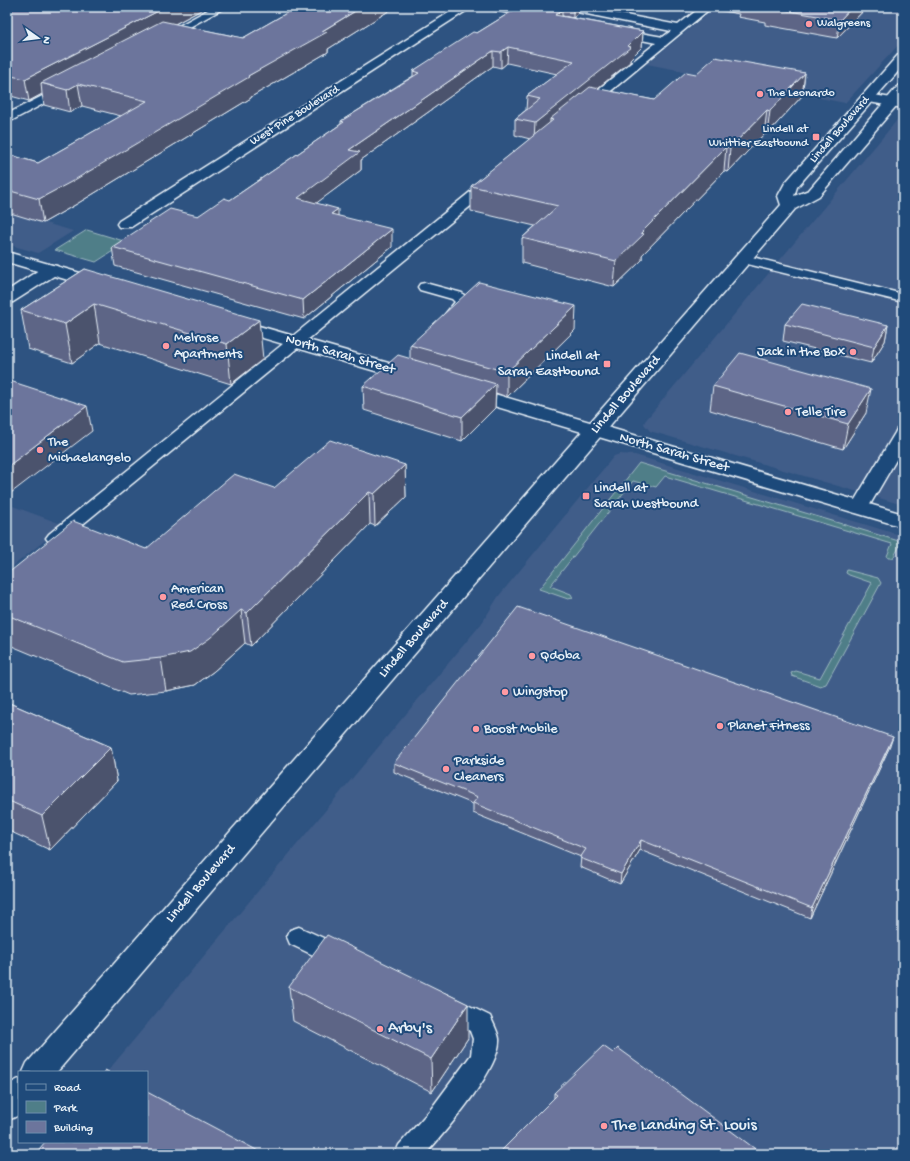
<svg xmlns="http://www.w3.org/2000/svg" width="910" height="1161" font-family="'Gochi Hand',sans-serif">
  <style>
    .built { fill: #415d89 }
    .green { fill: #4f7e88; stroke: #9cb8c0 }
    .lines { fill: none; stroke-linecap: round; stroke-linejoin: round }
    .service-casing { stroke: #e8f1f8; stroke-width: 3 }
    .minor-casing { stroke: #e8f1f8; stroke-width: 3 }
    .tertiary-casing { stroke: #e8f1f8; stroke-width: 3 }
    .secondary-casing { stroke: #e8f1f8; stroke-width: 3 }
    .service { fill: #1f4a7a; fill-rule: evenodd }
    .minor { fill: #1f4a7a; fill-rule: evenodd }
    .tertiary { fill: #1f4a7a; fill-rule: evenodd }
    .secondary { fill: #1f4a7a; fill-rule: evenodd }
    .wall { fill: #5d6586; stroke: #e8f1f8 }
    .shaded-wall { fill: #4c526d; stroke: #e8f1f8 }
    .building { fill: #6c759c; stroke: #e8f1f8 }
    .poi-dot { fill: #ff9aa2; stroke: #1f4a7a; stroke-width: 1.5 }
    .labels { text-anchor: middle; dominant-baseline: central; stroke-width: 4; stroke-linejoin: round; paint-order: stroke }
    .far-poi-label { font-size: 12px; fill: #e8f1f8; stroke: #1f4a7a; text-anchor: start }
    .far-street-label { font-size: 12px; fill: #e8f1f8; stroke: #1f4a7a }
    .poi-label { font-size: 14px; fill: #e8f1f8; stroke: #1f4a7a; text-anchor: start }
    .street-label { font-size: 14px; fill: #e8f1f8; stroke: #1f4a7a }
    .near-poi-label { font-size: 17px; fill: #e8f1f8; stroke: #1f4a7a; text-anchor: start }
  </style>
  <rect width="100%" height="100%" fill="#2e5381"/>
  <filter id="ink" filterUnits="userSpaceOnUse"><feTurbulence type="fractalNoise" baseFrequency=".025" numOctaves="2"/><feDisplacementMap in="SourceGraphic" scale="8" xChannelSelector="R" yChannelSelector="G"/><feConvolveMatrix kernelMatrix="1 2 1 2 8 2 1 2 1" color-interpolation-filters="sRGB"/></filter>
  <g filter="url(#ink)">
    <g class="built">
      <polygon points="716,7 903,7 903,40 845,103 647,64"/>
      <polygon points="903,113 903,505 650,431 644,424 645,421"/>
      <polygon points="7,212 73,231 38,253 7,244"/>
      <polygon points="620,454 635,455 903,536 903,1154 218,1154 147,1115 147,1072 107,1072 482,623 498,597 614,456"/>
      <polygon points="7,504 64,525 7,571"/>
    </g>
    <g class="green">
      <polygon points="87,230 127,242 96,262 55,250"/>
      <polygon points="639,463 902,542 893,558 888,558 887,556 892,544 665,476 656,487 633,481 550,586 571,594 573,598 568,599 539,589"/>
      <polygon points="847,570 878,578 881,583 826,684 820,686 792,676 791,673 796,671 820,678 872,583 849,575 846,573"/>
    </g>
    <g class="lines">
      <g class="service-casing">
        <g id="service">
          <polygon points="213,7 226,7 166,40 162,41 157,38"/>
          <polygon points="489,7 510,7 542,14 543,16 538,19 494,10"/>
          <polygon points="562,7 583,7 678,25 701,7 712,7 589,109 585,110 579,106 581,103 656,43 613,34 612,32 613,30 617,29 663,37 671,31 567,10"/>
          <polygon points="66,84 72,88 70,90 7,123 7,114"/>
          <polygon points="490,179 495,180 497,183 495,186 61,542 55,544 49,542 46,538 49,534 485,180"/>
          <polygon points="744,255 903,294 903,302 739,262 737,259 739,256"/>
          <polygon points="425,283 462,293 470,302 455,321 445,321 442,318 455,302 452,299 420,290 418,287 420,284"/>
          <polygon points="903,428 903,448 868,508 865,512 859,513 853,512 850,508 895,433 897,429"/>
          <polygon points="299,927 350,950 353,957 350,964 341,967 332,964 290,944 287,937 290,930"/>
          <path d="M 445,994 L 490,1016 C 493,1023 498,1032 499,1039 C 501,1068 446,1131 426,1154 L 395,1154 L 399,1145 L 431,1109 L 471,1055 L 473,1039 L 470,1031 L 436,1012 L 432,1005 L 436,998 Z"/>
        </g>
      </g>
      <g class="minor-casing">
        <g id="minor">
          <polygon points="458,7 472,7 131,227 119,227 117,224 119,221"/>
          <polygon points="868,94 903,100 903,108 863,101 861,98 863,95"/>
          <polygon points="51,265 57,266 59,270 57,274 13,302 7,303 7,291 45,266"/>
        </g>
      </g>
      <g class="tertiary-casing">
        <g id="tertiary">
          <polygon points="7,252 108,281 110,285 108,289 102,290 7,262"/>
          <polygon points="231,318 420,372 422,376 420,380 413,382 406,380 225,327 222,323 225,319"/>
          <polygon points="467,386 903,514 903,527 460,396 458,392 460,388"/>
        </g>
      </g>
      <g class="secondary-casing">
        <g id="secondary">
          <polygon points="903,54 903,66 797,187 794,196 809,190 898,86 903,85 903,98 819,196 795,209 57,1072 23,1072 27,1063 781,205 778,196 785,183 898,55"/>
          <polygon points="19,1079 19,1115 7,1121 7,1085"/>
        </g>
      </g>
      <use href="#service" class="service"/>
      <use href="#minor" class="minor"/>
      <use href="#tertiary" class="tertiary"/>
      <use href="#secondary" class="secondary"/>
    </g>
    <g class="wall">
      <polygon points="7,7 207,7 175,24 243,38 297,7 395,7 328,49 328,52 251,97 251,98 75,205 43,223 7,212 7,154 38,163 121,116 82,106 70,112 44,105 42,94 29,101 7,95"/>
      <polygon points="519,7 579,7 578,14 573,18 562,16 643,31 642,47 630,59 630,62 597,89 654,100 696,74 805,73 802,96 767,134 764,134 728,172 724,171 642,255 642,260 614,287 522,263 522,238 535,226 471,211 471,186 530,139 515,135 515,119 526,110 527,96 557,74 507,63 501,68 493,66 361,160 361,170 316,203 392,247 304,319 115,266 112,247 198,216 230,200 341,124 341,121 413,76 413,71 477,33"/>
      <polygon points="712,7 867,7 837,38 765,25 765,22 738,17 739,14 712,9"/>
      <polygon points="85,269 263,359 231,384 100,343 72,363 28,349 21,310"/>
      <polygon points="785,324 888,325 885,341 871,363 783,341"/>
      <polygon points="575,330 507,397 496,393 495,408 462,441 364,410 363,386 410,359 410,345"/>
      <polygon points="713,386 866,413 843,449 710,410"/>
      <polygon points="405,465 406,497 375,526 370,524 251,646 245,643 214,671 195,685 166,691 129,695 7,644 7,574 146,549 274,488"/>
      <polygon points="7,702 111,747 117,781 50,850 7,830"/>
      <polygon points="890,746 810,918 640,850 620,884 580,867 581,857 473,813 473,804 394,772 394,763"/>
      <polygon points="289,987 468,1038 432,1092 293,1021"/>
      <polygon points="613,1053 554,1098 554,1093"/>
    </g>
    <g class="shaded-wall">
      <polygon points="166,7 207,7 55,87 41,83 42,94 29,101 25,79"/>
      <polygon points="362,7 395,7 328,49 328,52 251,97 251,98 75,205 43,223 39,199 248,76"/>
      <polygon points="573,7 579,7 578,14 573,18"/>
      <polygon points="852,7 867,7 837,38 840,20"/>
      <polygon points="562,10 562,25 555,15"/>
      <polygon points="643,31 642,47 630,59 630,62 553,124 553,120 550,119 550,127 534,140 535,123 628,46"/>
      <polygon points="508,47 507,63 501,68 501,52"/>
      <polygon points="493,51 493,66 361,160 361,170 299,216 298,198 349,150"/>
      <polygon points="805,73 802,96 767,134 770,111"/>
      <polygon points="78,84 82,106 70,112 67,90"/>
      <polygon points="767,110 764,134 728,172 730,148"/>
      <polygon points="726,147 724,171 642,255 642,260 614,287 616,261 641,233"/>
      <polygon points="338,209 338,227 331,214"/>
      <polygon points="392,229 392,247 304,319 303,300"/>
      <polygon points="94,304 100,343 72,363 65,324"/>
      <polygon points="576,306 575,330 507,397 507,372"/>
      <polygon points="259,320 263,359 231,384 227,344"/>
      <polygon points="888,325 885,341 871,363 874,347"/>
      <polygon points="496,384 495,408 462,441 462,417"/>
      <polygon points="871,389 866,413 843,449 848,424"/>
      <polygon points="87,406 92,431 7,496 7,467"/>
      <polygon points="405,465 406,497 375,526 374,494"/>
      <polygon points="369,492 370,524 251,646 247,613"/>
      <polygon points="241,610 245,643 214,671 195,685 166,691 161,658"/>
      <polygon points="893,737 890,746 810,918 812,908"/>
      <polygon points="111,747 117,781 50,850 42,816"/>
      <polygon points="641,840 640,850 620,884 621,874"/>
      <polygon points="468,1004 468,1038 432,1092 431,1059"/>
    </g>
    <g class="building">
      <polygon points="7,7 166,7 25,79 7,75"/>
      <polygon points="297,7 362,7 322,31 327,32 248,76 249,77 71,182 39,199 7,190 7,154 38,163 147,101 78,84 67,90 41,83 162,21 243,38"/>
      <polygon points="519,7 547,7 562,10 555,15 643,31 628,46 631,47 535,123 515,119 540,99 527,96 574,61 508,47 501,52 493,51 349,150 360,152 298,198 338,209 331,214 392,229 303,300 112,247 170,209 198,216 224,198 230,200 344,122 341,121 419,73 413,71 473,32 477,33"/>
      <polygon points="767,7 852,7 840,20"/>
      <polygon points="715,57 805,73 770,111 767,110 730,148 726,147 641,233 644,234 616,261 522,238 558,206 471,186 553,120 550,119 590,87 654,100 686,72 696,74"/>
      <polygon points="85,269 259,320 227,344 94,304 65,324 21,310"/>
      <polygon points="479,282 576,306 507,372 410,345"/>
      <polygon points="802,304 888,325 874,347 785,324"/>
      <polygon points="740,353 871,389 848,424 713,386"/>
      <polygon points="398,355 496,384 462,417 363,386"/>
      <polygon points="7,380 87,406 7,467"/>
      <polygon points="330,440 405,465 374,494 369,492 247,613 241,610 210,638 190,652 161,658 123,662 7,615 7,574 73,521 146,549 234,474 274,488"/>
      <polygon points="518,607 893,737 812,908 641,840 621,874 580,858 586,849 473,803 478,797 394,763"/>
      <polygon points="7,702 111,747 42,816 7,800"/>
      <polygon points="327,935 468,1004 431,1059 289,987"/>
      <polygon points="603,1046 613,1053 618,1048 676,1090 762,1154 498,1154 557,1095 554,1093"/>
      <polygon points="105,1070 109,1072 103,1072"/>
      <polygon points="147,1092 264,1154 35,1154 45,1142 147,1142"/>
    </g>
  </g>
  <g class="poi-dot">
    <circle cx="809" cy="24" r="4"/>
    <circle cx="760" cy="94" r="4"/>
    <rect x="812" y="133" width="8" height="8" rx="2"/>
    <circle cx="166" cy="346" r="4"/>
    <circle cx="853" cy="352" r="4"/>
    <rect x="603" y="360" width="8" height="8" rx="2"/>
    <circle cx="788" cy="412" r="4"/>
    <circle cx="40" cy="450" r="4"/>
    <rect x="582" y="492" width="8" height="8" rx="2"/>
    <circle cx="163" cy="597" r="4"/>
    <circle cx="532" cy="656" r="4"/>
    <circle cx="505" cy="692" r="4"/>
    <circle cx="720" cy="726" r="4"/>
    <circle cx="476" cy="729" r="4"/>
    <circle cx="446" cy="769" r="4"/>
    <circle cx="380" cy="1029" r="4"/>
    <circle cx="604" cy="1126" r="4"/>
  </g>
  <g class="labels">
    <g class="far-poi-label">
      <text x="817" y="24">Walgreens</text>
      <text x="768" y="94">The Leonardo</text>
      <text x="808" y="130" text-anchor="end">Lindell at<tspan x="808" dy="14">Whittier Eastbound</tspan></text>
    </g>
    <g class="far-street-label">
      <text transform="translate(295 116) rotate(-32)">West Pine Boulevard</text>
      <text transform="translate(840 130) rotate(-49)">Lindell Boulevard</text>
    </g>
    <g class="poi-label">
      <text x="174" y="338">Melrose<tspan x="174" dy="16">Apartments</tspan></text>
      <text x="845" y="352" text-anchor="end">Jack in the Box</text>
      <text x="599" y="356" text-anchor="end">Lindell at<tspan x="599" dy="16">Sarah Eastbound</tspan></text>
      <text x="796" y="412">Telle Tire</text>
      <text x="48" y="442">The<tspan x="48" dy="16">Michaelangelo</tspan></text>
      <text x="594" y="488">Lindell at<tspan x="594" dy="16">Sarah Westbound</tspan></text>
      <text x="171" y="589">American<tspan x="171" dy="16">Red Cross</tspan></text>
      <text x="540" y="656">Qdoba</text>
      <text x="513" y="692">Wingstop</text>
      <text x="728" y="726">Planet Fitness</text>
      <text x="484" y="729">Boost Mobile</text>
      <text x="454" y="761">Parkside<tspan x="454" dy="16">Cleaners</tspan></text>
    </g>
    <g class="street-label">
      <text transform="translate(340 355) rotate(16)">North Sarah Street</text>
      <text transform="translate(626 395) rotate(-49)">Lindell Boulevard</text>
      <text transform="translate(674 453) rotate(16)">North Sarah Street</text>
      <text transform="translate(414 639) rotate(-49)">Lindell Boulevard</text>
      <text transform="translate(201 884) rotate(-49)">Lindell Boulevard</text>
    </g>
    <g class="near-poi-label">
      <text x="388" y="1029">Arby's</text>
      <text x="612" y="1126">The Landing St. Louis</text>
    </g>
  </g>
  <rect width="910" height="1161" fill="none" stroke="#1f4a7a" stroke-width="24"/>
  <rect x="12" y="12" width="886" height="1137" fill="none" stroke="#e8f1f8" stroke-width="1.5" filter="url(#ink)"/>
  <rect x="18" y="1071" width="130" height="72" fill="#1f4a7a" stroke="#6f8dac"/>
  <rect x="26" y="1084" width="20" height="6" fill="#1f4a7a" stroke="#6f8dac"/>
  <text x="54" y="1091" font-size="12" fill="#e8f1f8">Road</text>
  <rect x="26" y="1101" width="20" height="12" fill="#4f7e88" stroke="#6f8dac"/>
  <text x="54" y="1111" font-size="12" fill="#e8f1f8">Park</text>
  <rect x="26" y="1121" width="20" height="12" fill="#6c759c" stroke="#6f8dac"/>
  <text x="54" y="1131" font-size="12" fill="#e8f1f8">Building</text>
  <g transform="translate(38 38) rotate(104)" stroke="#1f4a7a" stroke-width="3" paint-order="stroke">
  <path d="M0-3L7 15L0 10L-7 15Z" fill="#e8f1f8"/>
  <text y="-6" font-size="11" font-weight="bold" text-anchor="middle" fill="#e8f1f8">N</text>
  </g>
</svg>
